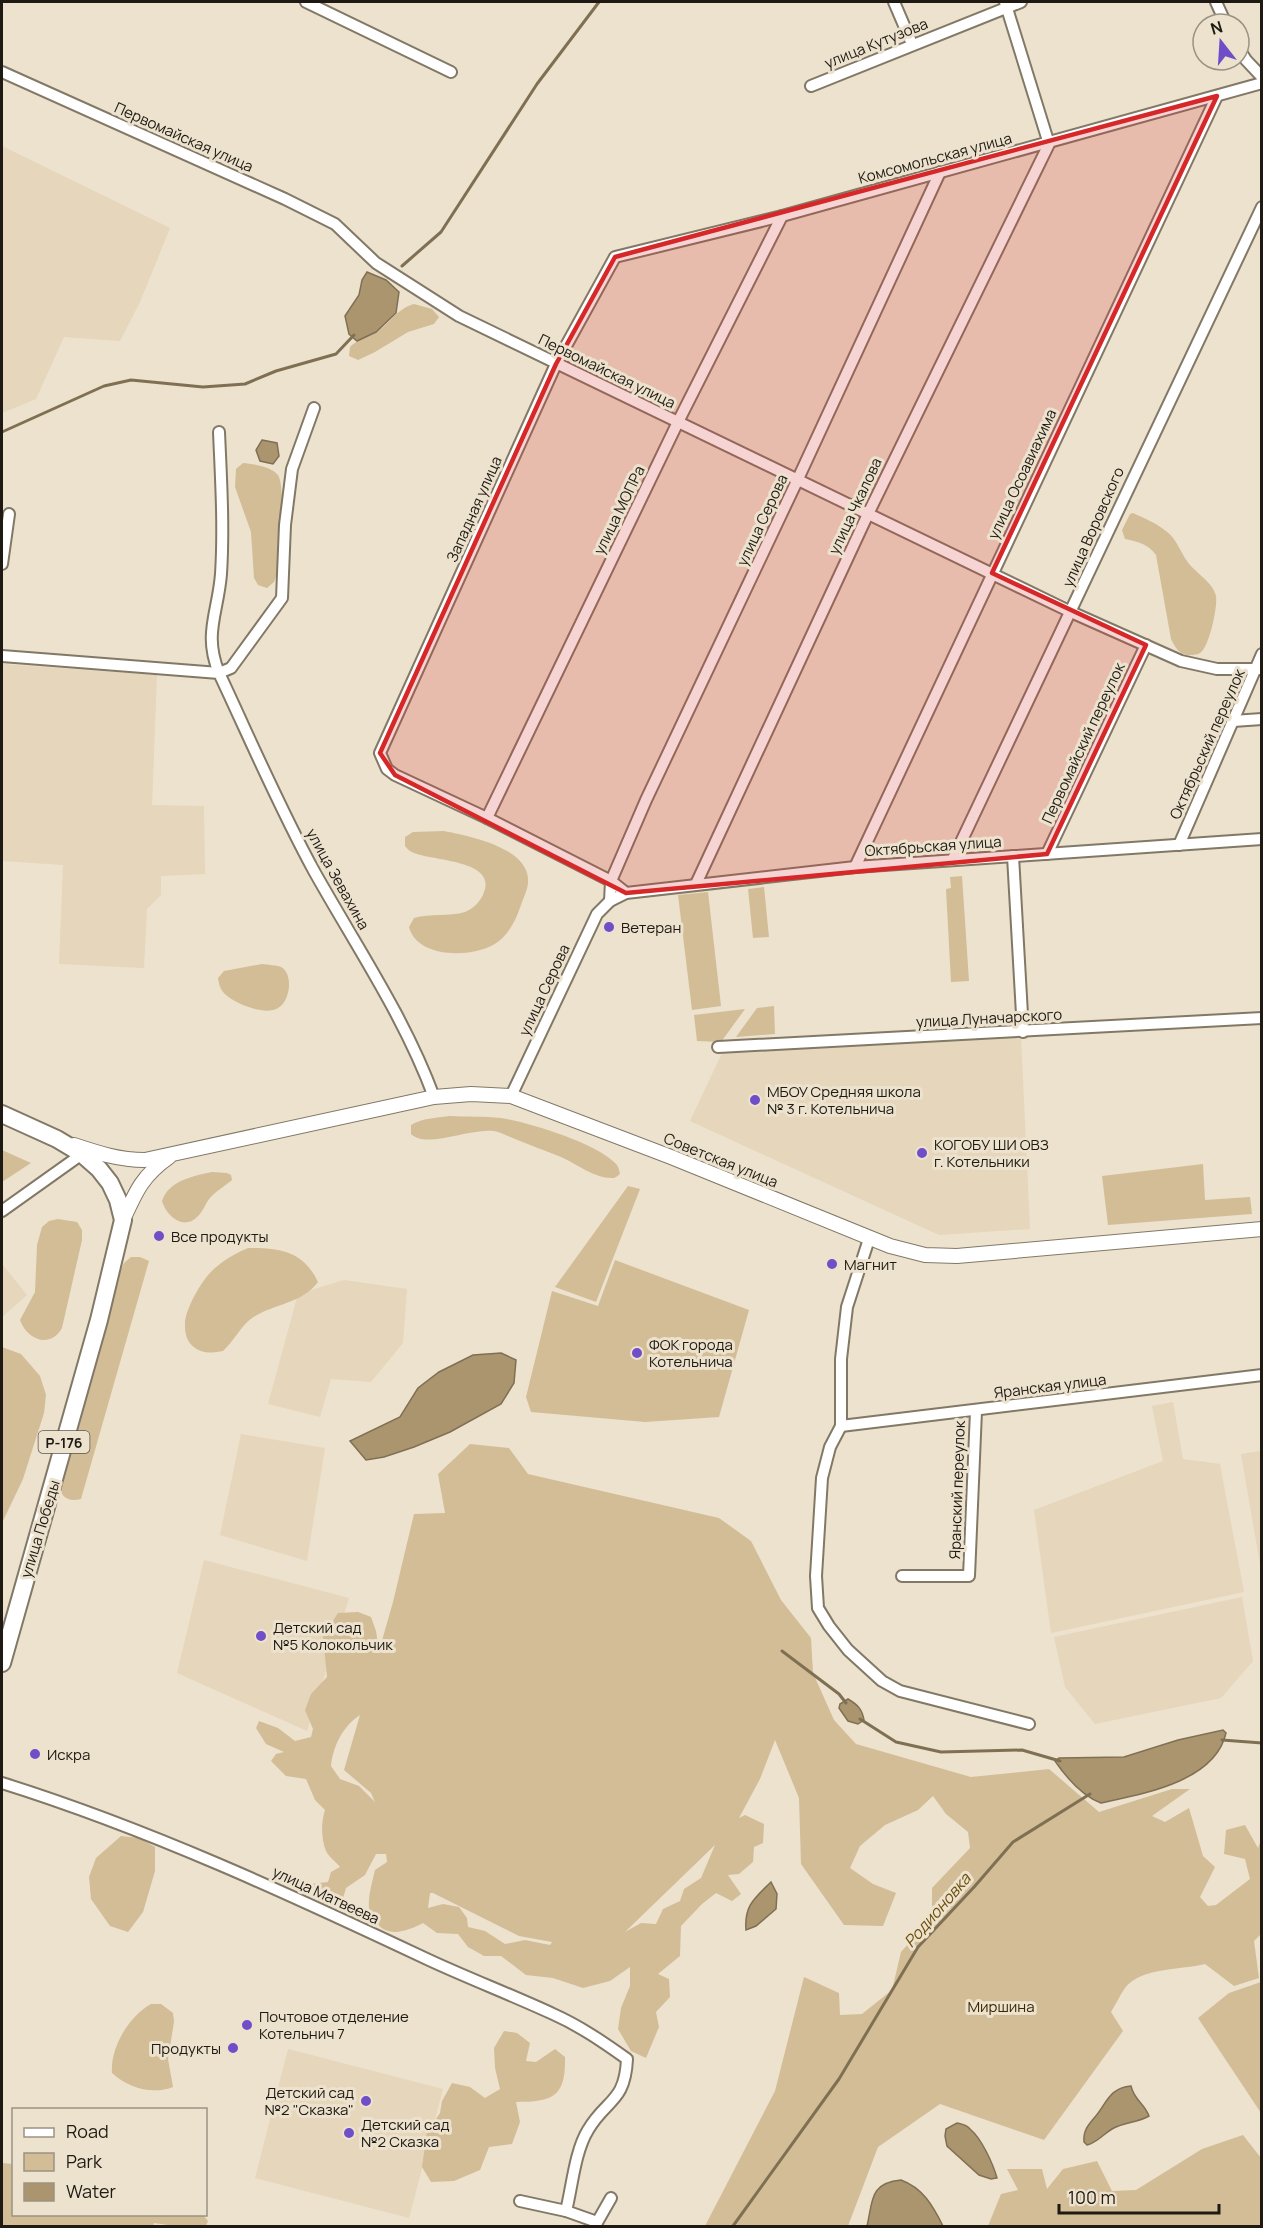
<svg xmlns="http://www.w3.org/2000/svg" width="1263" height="2228" font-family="Manrope,sans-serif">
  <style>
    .built { fill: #e5d6bc }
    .green { fill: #d2bd97; fill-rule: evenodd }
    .water { fill: #aa956f; stroke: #807053; stroke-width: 1.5 }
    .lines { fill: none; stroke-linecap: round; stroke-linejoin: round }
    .stream { stroke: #807053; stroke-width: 3 }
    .minor-casing { stroke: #827866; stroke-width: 14 }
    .major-casing { stroke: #827866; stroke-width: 16 }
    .highway-casing { stroke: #827866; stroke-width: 20 }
    .minor { stroke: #fff; stroke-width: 10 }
    .major { stroke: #fff; stroke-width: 14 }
    .highway { stroke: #fff; stroke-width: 16 }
    .marked { fill: #d62828; fill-opacity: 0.2; stroke: #d62828; stroke-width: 4.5; stroke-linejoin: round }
    .poi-dot { fill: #704ec7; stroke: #ede2ce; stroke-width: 2 }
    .labels { text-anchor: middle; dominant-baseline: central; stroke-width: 6; stroke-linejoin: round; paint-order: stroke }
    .shield { fill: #ede2ce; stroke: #5c564b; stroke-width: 1.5 }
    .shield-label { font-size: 14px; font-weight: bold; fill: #1e1a13 }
    .street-label { font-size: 15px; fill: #1e1a13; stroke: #ede2ce }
    .poi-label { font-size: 15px; fill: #1e1a13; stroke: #ede2ce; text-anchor: start }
    .park-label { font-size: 15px; fill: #382806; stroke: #ede2ce }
    .water-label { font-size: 16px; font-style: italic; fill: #6b4d06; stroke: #ede2ce }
  </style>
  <rect width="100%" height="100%" fill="#ede2ce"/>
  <g class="built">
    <polygon points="2,146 170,228 140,302 120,341 64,337 36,399 2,413"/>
    <polygon points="2,664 157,675 152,805 204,806 205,874 161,876 161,895 147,909 144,968 59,964 63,865 2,861"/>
    <polygon points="1021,1037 1030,1229 939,1235 690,1121 723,1051"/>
    <polygon points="2,1264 27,1295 2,1317"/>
    <polygon points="344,1280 407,1289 403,1343 371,1382 331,1379 320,1417 268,1404 298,1294"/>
    <polygon points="1173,1402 1183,1459 1220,1464 1244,1592 1051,1633 1034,1510 1163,1461 1152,1406"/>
    <polygon points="241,1434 325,1448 307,1561 220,1535"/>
    <polygon points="1261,1451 1262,1451 1261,1570 1241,1454"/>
    <polygon points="204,1560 349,1598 307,1731 177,1673"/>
    <polygon points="1242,1597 1253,1661 1221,1698 1095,1724 1065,1687 1054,1637"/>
    <polygon points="288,2049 443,2089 409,2218 255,2178"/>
  </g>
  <g class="green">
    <path d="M 414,304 L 432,309 L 439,317 L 434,324 L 408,332 L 375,352 L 358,360 L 349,356 L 350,347 C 357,340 366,338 375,333 C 390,324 396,309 414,304 Z"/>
    <path d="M 243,463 C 253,464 271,466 278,475 C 286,486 281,570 274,582 C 273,583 267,588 267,588 L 258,585 L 254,578 L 251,532 L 235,487 L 236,469 Z"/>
    <path d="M 1133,513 C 1144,518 1156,523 1166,531 C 1176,538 1180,551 1187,561 C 1195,573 1213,582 1216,596 C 1218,606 1209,648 1200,653 C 1197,655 1191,655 1187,655 C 1178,653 1175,647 1171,639 L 1156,555 C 1148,544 1139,542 1125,539 L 1122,530 L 1130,514 Z"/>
    <path d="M 444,831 C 469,836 525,847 528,878 C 529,887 524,896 521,905 C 516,920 508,937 493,945 C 469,958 417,958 409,927 L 414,918 C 431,913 449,917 465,912 C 473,909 482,900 484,892 C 497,859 428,861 412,852 C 409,851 407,848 405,846 L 405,837 L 413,832 Z"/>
    <polygon points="962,876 969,981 951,982 946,889 951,888 950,877"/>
    <polygon points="764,887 769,937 753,938 748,889"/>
    <polygon points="708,892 721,1006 692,1010 678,895"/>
    <path d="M 262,964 C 268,965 276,965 281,967 C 294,974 290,1002 278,1008 C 265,1016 236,1004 226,995 C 220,990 219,984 218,978 L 224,971 Z"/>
    <polygon points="774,1006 775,1034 736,1037 757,1008"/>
    <polygon points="745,1009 721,1042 697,1041 694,1015"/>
    <path d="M 449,1116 C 466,1117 484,1116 501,1118 C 528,1122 595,1143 614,1162 C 618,1165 619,1169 620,1174 C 617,1176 616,1178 612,1178 C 594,1178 577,1164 561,1157 C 541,1149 521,1142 501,1133 C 478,1123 428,1151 411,1134 L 411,1125 C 422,1118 436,1118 449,1116 Z"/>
    <polygon points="2,1150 31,1163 2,1182"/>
    <polygon points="1203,1164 1205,1200 1250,1197 1252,1214 1108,1225 1102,1176"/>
    <path d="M 212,1172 L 227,1173 L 231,1175 L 232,1180 C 225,1186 216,1191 210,1198 C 205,1204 203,1212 197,1217 C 183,1231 166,1215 162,1201 C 169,1180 194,1176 212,1172 Z"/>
    <polygon points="628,1186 640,1189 596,1302 555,1287"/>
    <path d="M 58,1219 L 77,1222 L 82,1230 L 82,1240 L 62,1328 C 50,1349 27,1340 20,1320 L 35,1292 L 37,1245 L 42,1227 L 49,1221 Z"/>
    <path d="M 248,1248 C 278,1248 303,1250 318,1282 C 302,1304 272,1304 252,1318 C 240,1327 234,1341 223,1351 C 202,1356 184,1348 185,1324 C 185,1310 200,1284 209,1274 C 220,1262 234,1254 248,1248 Z"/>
    <path d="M 131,1257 L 140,1257 L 149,1261 L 81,1499 C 66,1503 58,1495 60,1480 L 120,1272 L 124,1263 Z"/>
    <polygon points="615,1260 749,1310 719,1417 645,1422 531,1412 526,1397 552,1291 598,1306"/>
    <polygon points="2,1347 21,1354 40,1376 46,1395 44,1413 23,1479 2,1523"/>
    <path d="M 470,1444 L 509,1448 L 528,1474 L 719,1518 L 751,1541 L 781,1600 L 811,1638 L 813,1673 L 834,1720 L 856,1744 L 971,1777 L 1049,1769 L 1099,1812 L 1172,1789 L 1190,1789 L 1152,1816 L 1165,1822 L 1189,1808 L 1203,1856 L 1215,1867 L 1200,1897 L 1208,1906 L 1216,1905 L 1250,1879 L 1245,1859 L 1224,1854 L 1226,1830 L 1245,1825 L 1258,1848 L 1261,1840 L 1261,1934 L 1254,1941 L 1259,1978 L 1234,1986 L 1205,1964 C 1182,1970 1141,1967 1125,1988 C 1120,1995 1116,2004 1111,2012 L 1123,2031 L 1044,2140 L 940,2104 L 878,2147 L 848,2226 L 705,2226 L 775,2091 L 804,1977 L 839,1993 L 840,2015 L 862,2014 L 892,1990 L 901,1952 L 932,1917 L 932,1888 L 970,1848 L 968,1832 L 946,1814 L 933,1796 L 918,1810 L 885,1825 L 860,1846 L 850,1868 L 873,1884 L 896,1893 L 883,1926 L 844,1925 L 801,1864 L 799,1798 L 775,1740 L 760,1779 L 739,1818 L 745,1815 L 764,1824 L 763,1843 L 754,1847 L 753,1862 L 739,1874 L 728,1875 L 741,1894 L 732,1901 L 716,1893 L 702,1904 L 681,1926 L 680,1956 L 658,1974 L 669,1979 L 670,1997 L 656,2012 L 659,2027 L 646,2058 L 631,2051 L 618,2029 L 621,2008 L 630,1986 L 630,1967 L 610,1981 L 583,1988 L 553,1978 L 526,1975 L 501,1956 L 484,1956 L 468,1947 L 458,1934 L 437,1933 L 423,1923 C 408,1931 387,1939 375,1921 C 373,1917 369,1913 369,1909 C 368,1896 372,1883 375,1870 L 387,1862 L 386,1854 L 376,1854 L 365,1875 L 346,1888 L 341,1905 L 323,1905 L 309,1893 L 309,1884 L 328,1882 L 331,1872 L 340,1867 C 336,1862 329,1857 326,1851 C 321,1839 321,1822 325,1810 L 315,1800 L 306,1779 L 286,1776 L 271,1761 L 276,1754 L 284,1752 L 266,1744 L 256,1728 L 259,1721 L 278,1728 L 295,1741 L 311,1737 L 313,1729 L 305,1710 L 311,1694 L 327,1677 L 323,1636 L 338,1613 L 358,1612 L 371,1617 L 376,1631 L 379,1651 L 393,1602 L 414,1514 L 445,1513 L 438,1474 ZM 360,1715 L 344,1770 L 371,1793 L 375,1802 L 359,1786 L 340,1779 L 331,1766 C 333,1746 343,1726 360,1715 ZM 715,1845 L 701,1878 L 684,1889 L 680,1901 L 663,1909 L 656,1924 L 641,1923 L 625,1932 ZM 430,1893 L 433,1893 L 519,1936 L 552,1942 L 550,1945 L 525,1940 L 505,1944 L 485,1931 L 468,1927 L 467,1918 L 459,1907 L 443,1904 L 428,1908 Z"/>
    <polygon points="121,1836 139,1838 155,1847 155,1871 143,1912 128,1932 110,1926 91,1899 89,1877 96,1858"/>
    <polygon points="1261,1982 1262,1982 1261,2113 1198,2018 1229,1993"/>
    <path d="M 151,2004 L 161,2004 L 173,2013 L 174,2022 L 168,2059 L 173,2087 C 153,2095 128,2088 112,2073 C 110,2048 129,2016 151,2004 Z"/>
    <path d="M 504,2031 L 517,2033 L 530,2043 L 526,2061 L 536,2062 L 555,2049 L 565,2057 C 566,2097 553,2102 516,2102 L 520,2122 L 512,2144 L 489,2147 L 480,2170 L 454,2181 L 431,2182 L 422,2167 L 427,2132 L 440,2113 L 442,2101 L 452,2083 L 470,2087 L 485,2098 L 500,2089 L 495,2068 L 494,2048 Z"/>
    <polygon points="1243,2135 1261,2158 1261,2226 988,2226 1001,2194 1018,2190 1007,2169 1042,2169 1047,2189 1063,2169 1097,2161 1112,2191 1136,2190 1202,2149"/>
    <polygon points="2,2163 13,2164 14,2214 202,2214 208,2221 206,2226 175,2226 154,2223 153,2226 2,2226"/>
  </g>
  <g class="water">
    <polygon points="367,272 386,280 399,292 396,313 376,332 357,341 349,334 345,316 359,295 362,280"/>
    <polygon points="262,440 277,443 279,456 273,464 260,461 256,450"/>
    <polygon points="501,1353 516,1360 514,1383 501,1404 450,1432 414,1447 384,1457 366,1460 350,1441 400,1417 418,1388 439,1372 473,1355"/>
    <path d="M 848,1699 C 858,1705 862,1709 864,1720 L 858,1724 L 848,1721 L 839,1708 L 840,1704 Z"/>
    <path d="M 1223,1730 L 1226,1733 C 1215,1782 1142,1794 1101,1803 C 1082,1796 1066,1777 1055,1761 L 1059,1758 L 1124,1757 L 1178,1740 Z"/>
    <path d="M 771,1882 L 777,1894 L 776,1909 L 756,1926 L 746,1930 C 744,1905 755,1898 771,1882 Z"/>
    <path d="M 1131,2086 C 1134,2100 1144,2103 1149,2116 C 1137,2123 1124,2122 1112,2129 C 1102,2135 1098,2142 1087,2145 L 1084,2142 C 1083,2131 1088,2125 1095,2117 C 1107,2103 1109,2088 1131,2086 Z"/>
    <path d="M 957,2123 C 961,2124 967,2125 970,2129 C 982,2139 993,2164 997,2178 L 991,2179 L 979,2175 L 947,2146 L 945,2136 L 946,2129 Z"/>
    <path d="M 901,2180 C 923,2188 933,2206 943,2226 L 867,2226 C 873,2201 869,2183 901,2180 Z"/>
  </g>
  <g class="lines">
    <g class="stream">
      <polyline points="402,266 441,232 537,84 599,2"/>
      <polyline points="2,432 104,386 131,380 203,387 245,384 276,371 336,354 354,335"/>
      <polyline points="782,1651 839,1694 846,1703"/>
      <polyline points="860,1719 896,1742 941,1752 1022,1750 1060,1761"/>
      <polyline points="1222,1740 1262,1743"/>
      <polyline points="733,2226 839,2079 918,1947 975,1886 1013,1842 1090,1794"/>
    </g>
    <g class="minor-casing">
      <g id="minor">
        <polyline points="306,2 451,72"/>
        <polyline points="894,2 912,44"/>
        <polyline points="1216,2 1226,24"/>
        <polyline points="1239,49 1246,60 1262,77"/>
        <polyline points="2,72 285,199 335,224 376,263 459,316 1071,612 1181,661 1217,669 1262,669"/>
        <polyline points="811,86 1021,2"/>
        <path d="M 219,432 C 221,479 224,527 221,574 C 218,613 203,634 219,673 L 231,668 L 282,598 L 285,525 L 292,469 L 314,408"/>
        <polyline points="2,564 9,514"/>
        <path d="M 2,656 L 219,673 C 250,739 279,807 314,871 C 356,946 404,1016 434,1097"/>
        <polyline points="1233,721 1262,719"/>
        <polyline points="487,818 678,422 782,216"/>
        <polyline points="1179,845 1262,654"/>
        <polyline points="1047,854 1146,645"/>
        <polyline points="1013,856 1023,1032"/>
        <path d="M 953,859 C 1056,642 1157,424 1262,207"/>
        <polyline points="855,867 1217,96"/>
        <polyline points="696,884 868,514 1049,144 1005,2"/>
        <polyline points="626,893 611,881 487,818 395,775 387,769 380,753 556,364 615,257 782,216 1262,83"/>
        <polyline points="610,901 611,881 646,800 797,481 940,172"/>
        <polyline points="718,1047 1262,1018"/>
        <polyline points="511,1096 597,914 610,901 626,893 855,867 1262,839"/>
        <polyline points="2,1211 82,1154"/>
        <polyline points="869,1239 847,1307 841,1359 841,1426 830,1447 822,1478 816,1576 818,1608 829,1626 848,1650 882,1681 900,1691 1029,1724"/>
        <polyline points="841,1426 1262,1375"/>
        <polyline points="902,1576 969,1576 976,1411"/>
        <path d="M 2,1783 C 149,1829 289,1894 429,1960 C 470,1979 512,1995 553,2014 C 580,2026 603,2042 627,2059 C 625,2103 606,2099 588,2130 C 575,2151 572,2187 566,2211 L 520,2201"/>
        <polyline points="566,2211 597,2222"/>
        <polyline points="595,2226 611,2198"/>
      </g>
    </g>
    <g class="major-casing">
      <g id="major">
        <path d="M 74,1145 C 98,1153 119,1160 145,1160 L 434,1097 L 471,1094 L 511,1096 L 671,1157 L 890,1246 L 925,1255 L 957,1256 L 1262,1229"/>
        <path d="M 123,1220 C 136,1191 143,1175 169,1157"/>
      </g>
    </g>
    <g class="highway-casing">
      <polyline id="highway" points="2,1114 57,1139 82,1154 99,1169 110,1183 118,1200 123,1220 99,1320 2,1663"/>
    </g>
    <use href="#minor" class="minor"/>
    <use href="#major" class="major"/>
    <use href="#highway" class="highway"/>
  </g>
  <path class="marked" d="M 1217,96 L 992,573 L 1146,645 L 1047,854 L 626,893 L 395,775 L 380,753 L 556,364 L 615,257 Z"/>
  <g class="poi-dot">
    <circle cx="609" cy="927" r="6"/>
    <circle cx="755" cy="1100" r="6"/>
    <circle cx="922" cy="1153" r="6"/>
    <circle cx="159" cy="1236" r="6"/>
    <circle cx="832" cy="1264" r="6"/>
    <circle cx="637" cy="1353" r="6"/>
    <circle cx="261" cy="1636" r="6"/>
    <circle cx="35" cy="1754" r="6"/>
    <circle cx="247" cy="2025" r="6"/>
    <circle cx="233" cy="2048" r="6"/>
    <circle cx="366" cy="2101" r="6"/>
    <circle cx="349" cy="2133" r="6"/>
  </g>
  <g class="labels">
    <rect class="shield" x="38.5" y="1431" width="51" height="22" rx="4.5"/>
    <g class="shield-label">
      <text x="64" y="1442">Р-176</text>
    </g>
    <g class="street-label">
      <text transform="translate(876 43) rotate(-22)">улица Кутузова</text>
      <text transform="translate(184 137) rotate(24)">Первомайская улица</text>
      <text transform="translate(935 158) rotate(-15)">Комсомольская улица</text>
      <text transform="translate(607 371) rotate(26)">Первомайская улица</text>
      <text transform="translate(1022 474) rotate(-65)">улица Осоавиахима</text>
      <text transform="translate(855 506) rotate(-65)">улица Чкалова</text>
      <text transform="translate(474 509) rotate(-66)">Западная улица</text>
      <text transform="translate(619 510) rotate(-64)">улица МОПРа</text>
      <text transform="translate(762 520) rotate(-65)">улица Серова</text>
      <text transform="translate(1093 527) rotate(-66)">улица Воровского</text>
      <text transform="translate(1083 743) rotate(-65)">Первомайский переулок</text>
      <text transform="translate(1207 744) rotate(-66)">Октябрьский переулок</text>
      <text transform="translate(933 846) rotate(-4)">Октябрьская улица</text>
      <text transform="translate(338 879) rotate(61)">улица Зевахина</text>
      <text transform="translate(544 990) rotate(-65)">улица Серова</text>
      <text transform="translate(989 1018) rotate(-3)">улица Луначарского</text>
      <text transform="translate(721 1160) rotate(22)">Советская улица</text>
      <text transform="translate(1050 1386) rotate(-7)">Яранская улица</text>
      <text transform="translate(957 1490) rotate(-88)">Яранский переулок</text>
      <text transform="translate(40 1529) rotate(-73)">улица Победы</text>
      <text transform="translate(326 1895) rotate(25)">улица Матвеева</text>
    </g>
    <g class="poi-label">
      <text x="621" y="927">Ветеран</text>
      <text x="767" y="1091">МБОУ Средняя школа<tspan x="767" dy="17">№ 3 г. Котельнича</tspan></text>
      <text x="934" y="1144">КОГОБУ ШИ ОВЗ<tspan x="934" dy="17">г. Котельники</tspan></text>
      <text x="171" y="1236">Все продукты</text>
      <text x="844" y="1264">Магнит</text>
      <text x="649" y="1344">ФОК города<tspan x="649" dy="17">Котельнича</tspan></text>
      <text x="273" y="1627">Детский сад<tspan x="273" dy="17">№5 Колокольчик</tspan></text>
      <text x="47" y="1754">Искра</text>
      <text x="259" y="2016">Почтовое отделение<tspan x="259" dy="17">Котельнич 7</tspan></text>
      <text x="221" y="2048" text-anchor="end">Продукты</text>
      <text x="354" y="2092" text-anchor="end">Детский сад<tspan x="354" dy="17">№2 "Сказка"</tspan></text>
      <text x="361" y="2124">Детский сад<tspan x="361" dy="17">№2 Сказка</tspan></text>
    </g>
    <g class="park-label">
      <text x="1001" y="2006">Миршина</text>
    </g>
    <g class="water-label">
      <text transform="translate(937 1910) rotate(-49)">Родионовка</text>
    </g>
  </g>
  <rect width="1263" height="2228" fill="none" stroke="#1e1a13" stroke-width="6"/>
  <rect x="12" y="2108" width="195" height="108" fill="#ede2ce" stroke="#9a9283" stroke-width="1.5"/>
  <rect x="24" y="2128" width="30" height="9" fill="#ffffff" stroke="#9a9283" stroke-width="1.5"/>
  <text x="66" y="2138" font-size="18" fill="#1e1a13">Road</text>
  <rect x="24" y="2153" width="30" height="18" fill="#d2bd97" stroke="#9a9283" stroke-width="1.5"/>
  <text x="66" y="2168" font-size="18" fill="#1e1a13">Park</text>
  <rect x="24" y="2183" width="30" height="18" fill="#aa956f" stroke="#9a9283" stroke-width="1.5"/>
  <text x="66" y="2198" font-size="18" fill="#1e1a13">Water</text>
  <g transform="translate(1221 42) rotate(343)"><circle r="28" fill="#ede2ce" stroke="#9a9283" stroke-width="1.5"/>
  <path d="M0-4.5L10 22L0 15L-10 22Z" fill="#704ec7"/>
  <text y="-9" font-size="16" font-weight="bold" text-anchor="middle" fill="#1e1a13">N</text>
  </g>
  <path d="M1059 2204v9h160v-9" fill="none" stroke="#1e1a13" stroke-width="3"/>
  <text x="1068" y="2204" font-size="18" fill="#1e1a13" stroke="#ede2ce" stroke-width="4.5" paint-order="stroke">100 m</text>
</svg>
